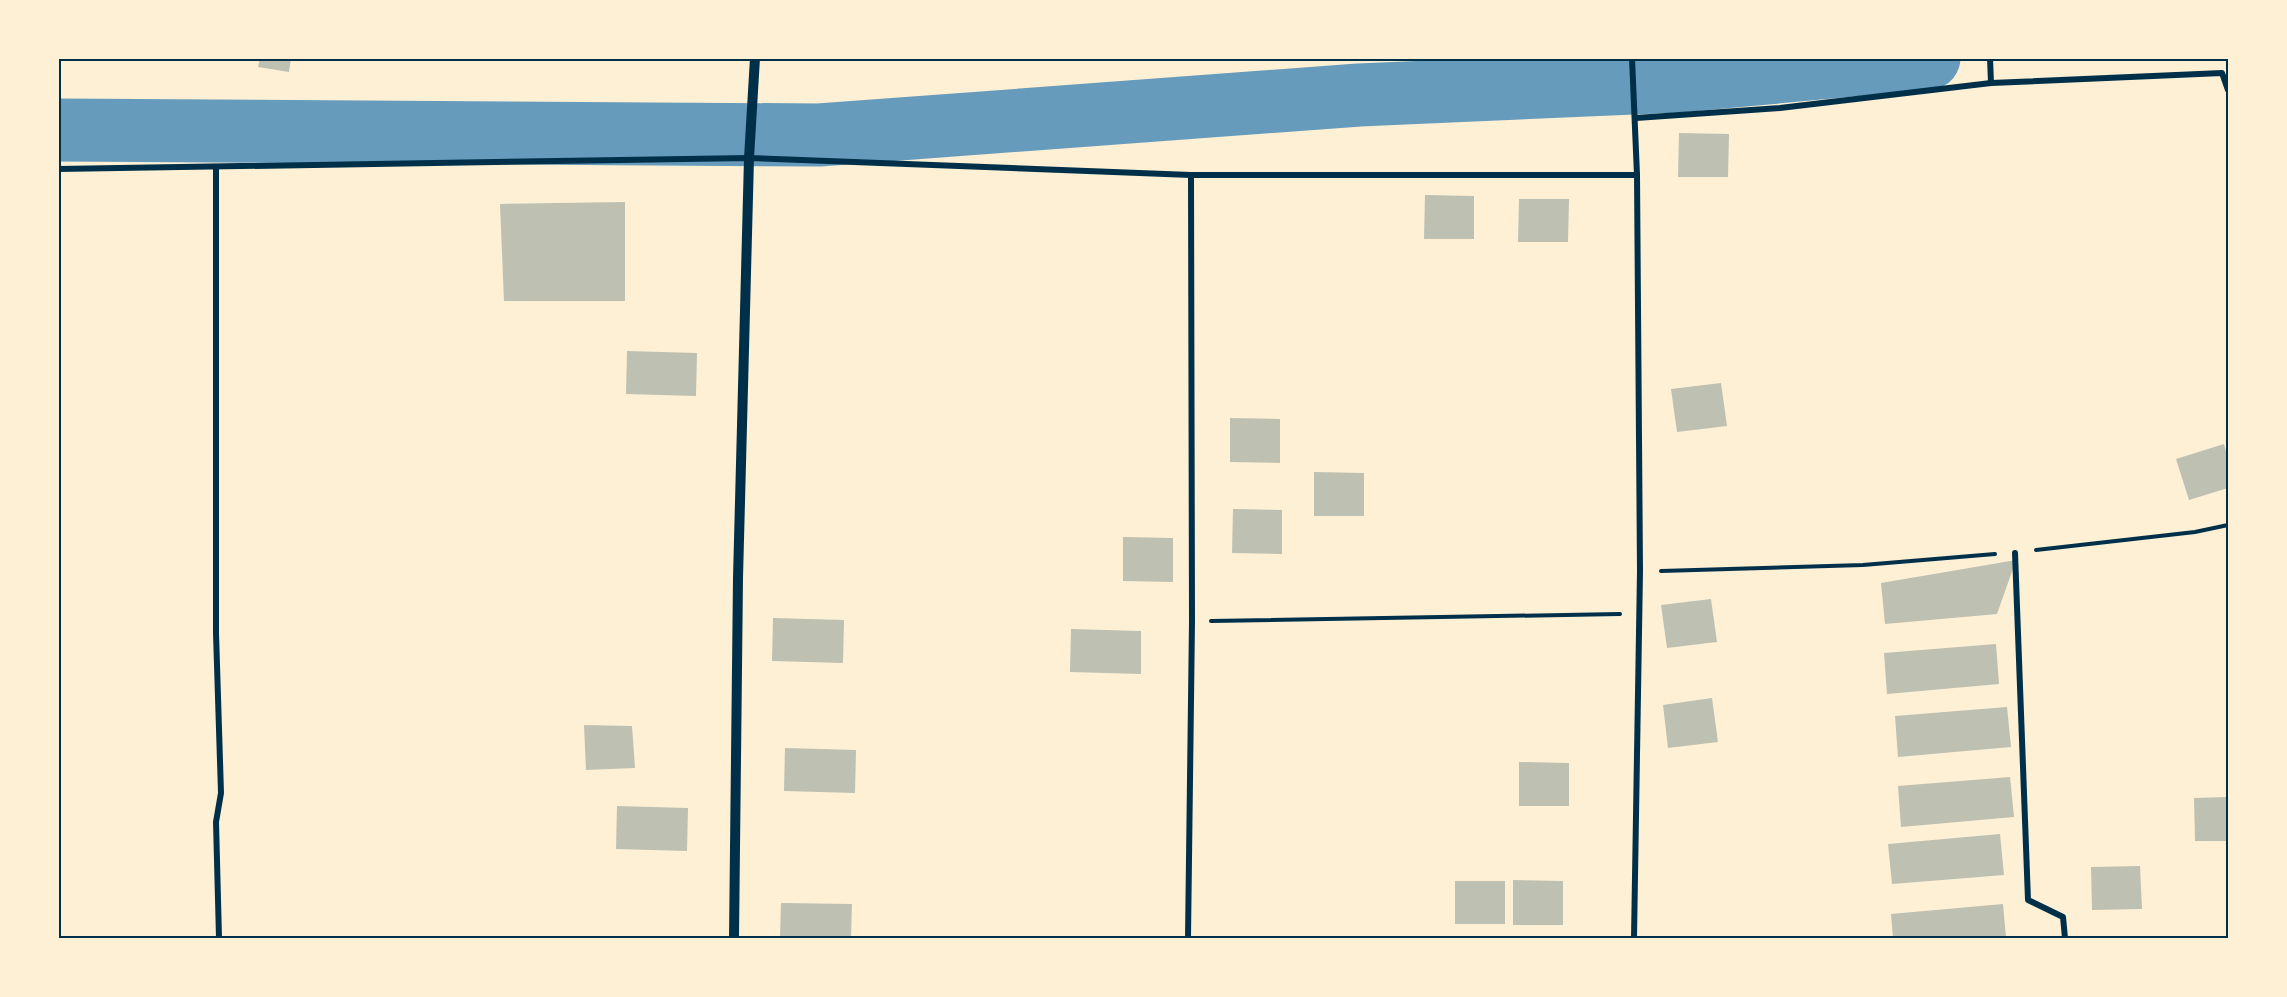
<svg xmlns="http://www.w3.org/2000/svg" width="2287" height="997" font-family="Spectral,serif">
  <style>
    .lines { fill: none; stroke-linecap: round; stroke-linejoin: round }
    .river { stroke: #669bbc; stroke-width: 63 }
    .building { fill: #bec0b2 }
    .path { stroke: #003049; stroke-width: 4 }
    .minor { stroke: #003049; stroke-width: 6 }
    .tertiary { stroke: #003049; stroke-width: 10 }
    .neatline { fill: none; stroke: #003049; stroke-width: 2 }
  </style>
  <rect width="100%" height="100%" fill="#fdf0d5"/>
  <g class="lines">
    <polyline class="river" points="58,130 819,135 1359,95 1680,81 1929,58"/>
  </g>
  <g class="building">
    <polygon points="260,58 291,58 289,72 258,67"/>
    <polygon points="1679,133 1729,134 1728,177 1678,177"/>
    <polygon points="1425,195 1474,196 1474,239 1424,239"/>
    <polygon points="1519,199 1569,199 1568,242 1518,242"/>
    <polygon points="625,202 625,301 504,301 500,204"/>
    <polygon points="627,351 697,353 696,396 626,394"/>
    <polygon points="1721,383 1727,426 1677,432 1671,389"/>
    <polygon points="1230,418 1280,419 1280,463 1230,462"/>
    <polygon points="2224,444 2228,459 2228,488 2189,500 2176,459"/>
    <polygon points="1314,472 1364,473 1364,516 1314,516"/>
    <polygon points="1233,509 1282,510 1282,554 1232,553"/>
    <polygon points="1123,537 1173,538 1173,582 1123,581"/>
    <polygon points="2016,560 1997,614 1885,624 1881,583"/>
    <polygon points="1711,599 1717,642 1667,648 1661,605"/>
    <polygon points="773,618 844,620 843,663 772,661"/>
    <polygon points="1071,629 1141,631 1141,674 1070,672"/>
    <polygon points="1996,644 1999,684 1887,694 1884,653"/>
    <polygon points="1712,698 1718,742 1668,748 1663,705"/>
    <polygon points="2007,707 2011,747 1898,757 1895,716"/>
    <polygon points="584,725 632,726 635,768 586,770"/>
    <polygon points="785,748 856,750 855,793 784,791"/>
    <polygon points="1519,762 1569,763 1569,806 1519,806"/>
    <polygon points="2010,777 2014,817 1901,827 1898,786"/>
    <polygon points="2228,797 2228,841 2195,841 2194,798"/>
    <polygon points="617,806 688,808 687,851 616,849"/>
    <polygon points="2000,834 2004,875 1892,884 1888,844"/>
    <polygon points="2140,866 2142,909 2092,910 2091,867"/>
    <polygon points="1513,880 1563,881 1563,925 1513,925"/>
    <rect x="1455" y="881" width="50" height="43"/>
    <polygon points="781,903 852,904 851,938 780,938"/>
    <polygon points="2003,904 2006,938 1893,938 1891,914"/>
  </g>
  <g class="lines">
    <g class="path">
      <polyline points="2036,550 2195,532 2228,525"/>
      <polyline points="1661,571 1863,565 1995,554"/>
      <polyline points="1211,621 1620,614"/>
    </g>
    <g class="minor">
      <polyline points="1632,58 1637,175 1640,571 1634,938"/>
      <polyline points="1990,58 1991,83"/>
      <polyline points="1636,118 1780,108 1991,83 2222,73 2228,90"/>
      <polyline points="216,168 216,633 221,793 216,822 219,938"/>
      <polyline points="58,169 749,158 1191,175 1637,175"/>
      <polyline points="2015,553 2028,900 2063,917 2065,938"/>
      <polyline points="1188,938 1192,621 1191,175"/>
    </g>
    <polyline class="tertiary" points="734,938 738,578 749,158 755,58"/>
  </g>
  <rect width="2287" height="997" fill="none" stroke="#fdf0d5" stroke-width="120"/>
  <rect x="60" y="60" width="2167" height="877" class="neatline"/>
</svg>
